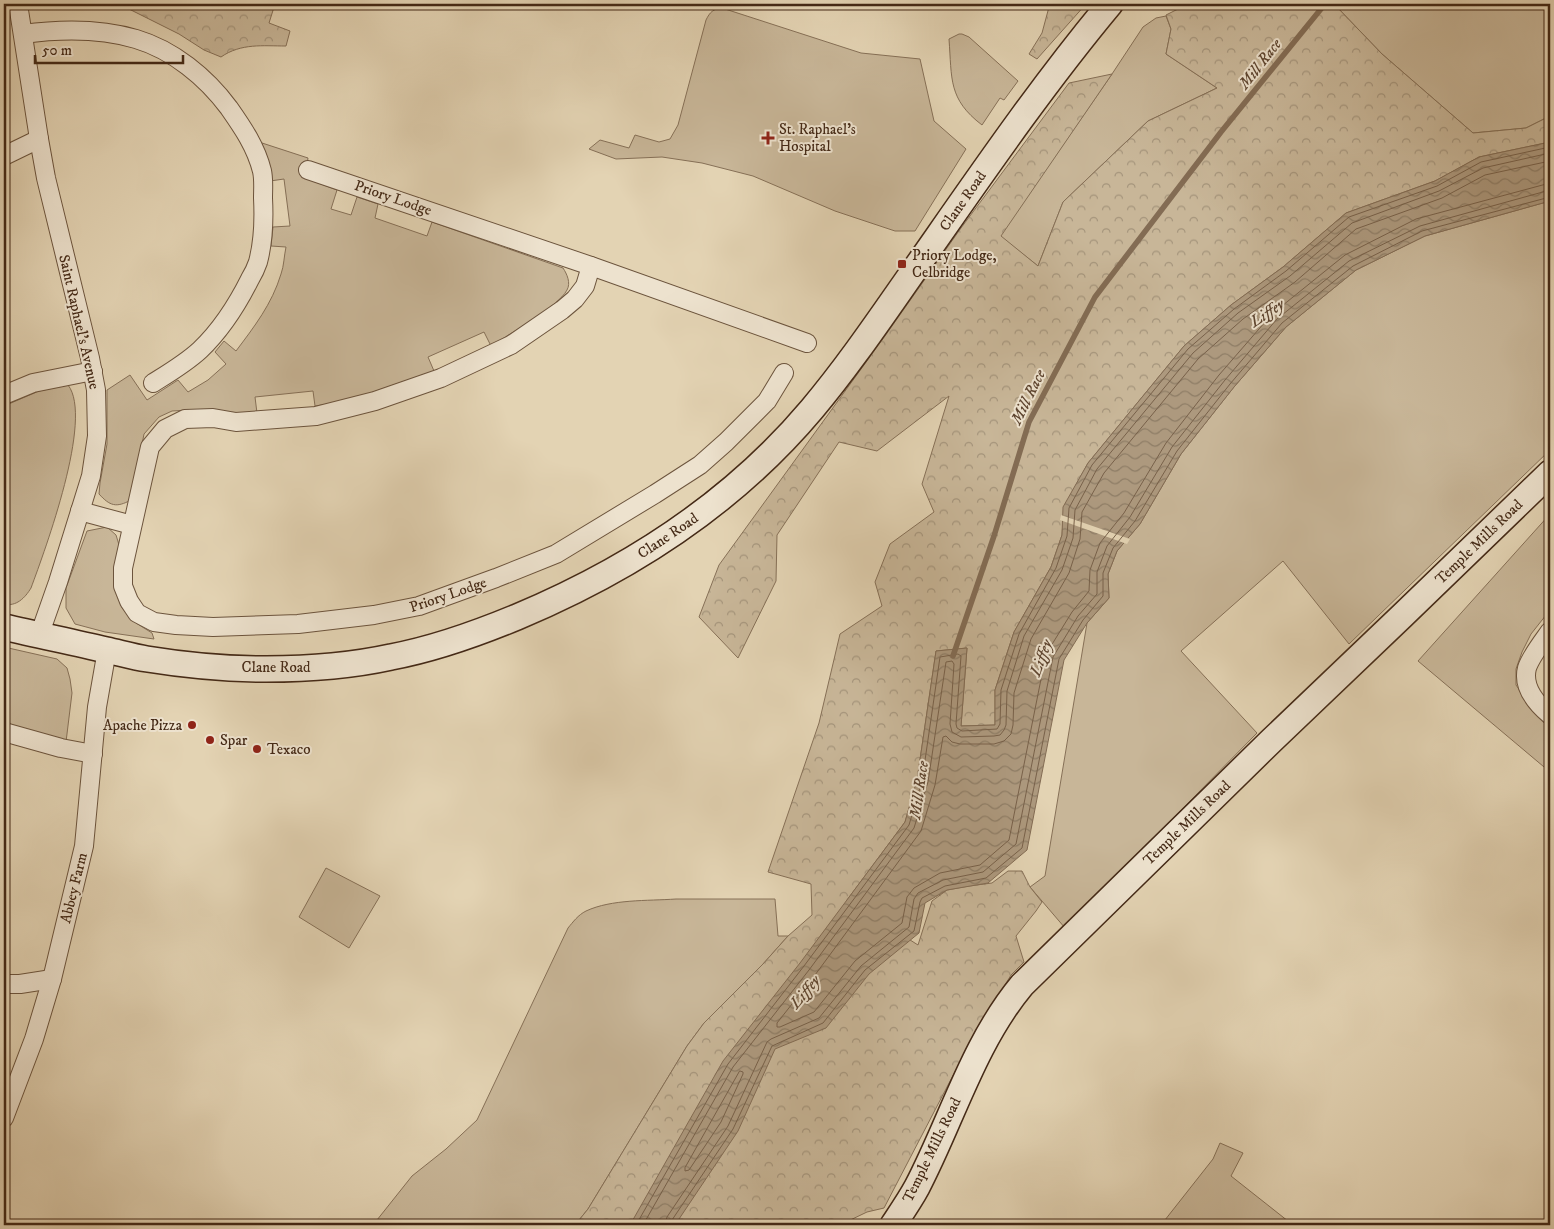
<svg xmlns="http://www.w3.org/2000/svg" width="1554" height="1229" font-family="'IM FELL DW Pica',serif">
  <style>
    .green { fill: #c8b698; stroke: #867057 }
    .forest { fill: url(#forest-crowns); stroke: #867057 }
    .water { fill: url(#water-waves); stroke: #836c54 }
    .pier { fill: #e3d3b3 }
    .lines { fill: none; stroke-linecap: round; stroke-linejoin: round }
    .shore { stroke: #78614a; stroke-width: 1 }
    .stream { stroke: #836c54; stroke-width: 5.5 }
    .street-casing { stroke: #6c543d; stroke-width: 20 }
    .secondary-casing { stroke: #442916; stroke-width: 28 }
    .street { stroke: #ede2ce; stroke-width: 18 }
    .secondary { stroke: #ede2ce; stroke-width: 25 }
    .poi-dot { fill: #8f2418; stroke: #ede2ce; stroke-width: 2 }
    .labels { text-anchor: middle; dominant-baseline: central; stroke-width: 4; stroke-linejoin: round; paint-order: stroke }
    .poi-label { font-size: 15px; fill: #442916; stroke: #ede2ce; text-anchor: start }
    .street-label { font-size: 15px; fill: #442916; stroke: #ede2ce }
    .water-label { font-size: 16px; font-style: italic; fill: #5e4530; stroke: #ede2ce }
  </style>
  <defs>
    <pattern id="forest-crowns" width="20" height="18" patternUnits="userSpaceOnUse" patternTransform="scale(1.25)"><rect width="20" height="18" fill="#c8b698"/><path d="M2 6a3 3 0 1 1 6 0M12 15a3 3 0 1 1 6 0" fill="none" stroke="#a4947b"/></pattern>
    <pattern id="water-waves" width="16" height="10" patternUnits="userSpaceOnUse" patternTransform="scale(1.25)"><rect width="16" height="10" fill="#ad997e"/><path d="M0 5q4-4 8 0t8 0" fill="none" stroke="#8e7d66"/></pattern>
  </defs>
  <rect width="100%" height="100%" fill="#e3d3b3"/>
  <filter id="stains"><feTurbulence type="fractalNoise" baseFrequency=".004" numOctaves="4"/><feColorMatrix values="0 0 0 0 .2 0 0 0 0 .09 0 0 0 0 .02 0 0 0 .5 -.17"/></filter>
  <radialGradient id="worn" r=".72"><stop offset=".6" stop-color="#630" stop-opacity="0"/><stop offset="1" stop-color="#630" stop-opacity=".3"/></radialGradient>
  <g class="green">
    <polygon points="1334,4 1550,4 1550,116 1526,128 1473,133 1382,54"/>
    <path d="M 722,8 L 861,53 L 920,59 L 934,121 L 966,149 L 915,231 L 895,231 L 835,211 L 753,176 L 702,163 L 662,157 L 616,159 L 589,149 L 600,140 L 629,148 L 635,135 L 659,142 L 670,139 L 678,125 L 706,20 C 710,12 713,9 722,8 Z"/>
    <polygon points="1166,16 1171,29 1166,54 1217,88 1148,121 1063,202 1038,266 1000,236 1112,74 1143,27 1156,18"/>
    <path d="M 959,34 L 962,34 L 969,37 L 1018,81 L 1004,100 L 1000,98 L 982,125 C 948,99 952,79 949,39 Z"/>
    <path d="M 259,142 L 308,158 L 305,178 L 337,190 L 331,209 L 351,215 L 357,197 L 378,204 L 375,218 L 427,236 L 432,222 L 563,268 C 567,274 571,283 567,290 C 558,307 509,334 491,346 L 484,332 L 428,357 L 434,371 L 347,401 L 315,406 L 313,391 L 255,397 L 257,413 L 223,414 L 190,410 L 172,411 L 159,417 L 144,434 L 131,500 C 116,508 110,506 99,494 L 100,483 L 107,444 L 107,390 L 130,375 L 147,400 L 178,380 L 188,392 L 208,380 L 226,364 L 215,352 L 224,341 L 236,351 C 254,327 272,304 281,274 C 284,266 284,256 286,247 L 271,246 L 273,227 L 290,226 L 284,179 L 270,181 Z"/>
    <polygon points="1550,201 1550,450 1349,644 1283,561 1181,651 1257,733 1065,928 1030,887 1045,876 1087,623 1109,598 1108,574 1117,551 1140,524 1181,454 1234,387 1286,327 1356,270 1425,236"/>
    <path d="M 68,385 C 94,418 45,550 31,588 C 25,598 16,607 4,604 L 4,406 L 39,391 Z"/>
    <polygon points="1550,514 1550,610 1531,634 1522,652 1516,669 1516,685 1529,704 1550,721 1550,772 1418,661"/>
    <polygon points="107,527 116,535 120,548 116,579 117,595 122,608 136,623 152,633 154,639 105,632 75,624 66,608 66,588 87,531"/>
    <polygon points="4,647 57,659 67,668 70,679 72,693 66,742 4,726"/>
    <polygon points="326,868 380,896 349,948 299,917"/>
    <path d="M 676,899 L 775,899 L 778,936 L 788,936 L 763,964 L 704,1023 L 687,1046 L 588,1209 L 575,1225 L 373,1225 L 412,1176 L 446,1149 L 477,1120 L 568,928 C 573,922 578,915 586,911 C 612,899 647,901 676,899 Z"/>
    <polygon points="1220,1143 1243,1153 1231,1176 1293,1225 1161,1225 1213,1159"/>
  </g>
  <g class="forest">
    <path d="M 119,4 L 275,4 L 269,23 L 290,31 L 286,46 C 263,46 241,43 221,57 L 204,50 L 179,34 Z"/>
    <polygon points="1052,4 1086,4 1037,59 1029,54 1042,33 1049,7"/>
    <polygon points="1188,4 1334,4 1382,54 1473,133 1526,128 1550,116 1550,142 1479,157 1435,181 1346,213 1283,267 1231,305 1184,346 1088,463 1064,507 1062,535 1051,567 1014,632 995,690 995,725 961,726 967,648 936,651 917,780 905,822 847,900 918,945 932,901 947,890 969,886 992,883 1008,871 1022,871 1030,887 1042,902 1036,911 1016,936 1024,962 1011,975 972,1039 884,1208 867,1212 842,1224 831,1225 575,1225 588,1209 687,1046 704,1023 763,964 788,936 812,915 811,884 768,872 819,723 840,634 882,606 875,582 890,544 934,512 922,484 949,396 877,451 839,442 777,535 776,581 738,658 699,617 719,565 885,336 961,228 1069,83 1112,74 1001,236 1038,266 1063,202 1148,121 1217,88 1166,54 1171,29 1166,15"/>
  </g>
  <polygon class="water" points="1550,142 1550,201 1425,236 1356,270 1286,327 1234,387 1181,454 1140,524 1117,551 1108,574 1109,598 1087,623 1064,660 1027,850 988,883 947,890 925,903 919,933 869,974 826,1028 775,1049 738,1131 675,1225 630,1225 723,1061 800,963 905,822 917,780 936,651 967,648 961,726 995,725 995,690 1014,632 1051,567 1062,535 1063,507 1088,463 1184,346 1231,305 1283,267 1346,213 1435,181 1479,157"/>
  <polygon class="pier" points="1061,515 1130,539 1127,544 1060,520"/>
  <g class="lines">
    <g class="shore">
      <polyline points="1550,161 1485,175 1442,198 1356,229 1295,282 1243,319 1198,359 1104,473 1082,512 1080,539 1069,573 1031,639 1014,693 1013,725 1011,734 1004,741 994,744 960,744 952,742 946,736 943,737 935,785 921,831 815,975 777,1023 777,1027 780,1027 814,1012 855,961 902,923 907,897 914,888 940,873 980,865 1009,840 1046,654 1072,612 1089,591 1090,570 1100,543 1124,513 1166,443 1219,375 1272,314 1345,255 1416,219 1550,183"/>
      <polygon points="740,1071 743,1072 743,1074 721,1122 689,1170 685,1171 685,1168"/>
      <polyline points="636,1225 728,1064 804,966 909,825 922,781 940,657 958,654 961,656 956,724 957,728 962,731 997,729 1000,724 1001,690 1019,634 1056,568 1067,536 1069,508 1092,465 1188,349 1234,309 1286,271 1349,217 1437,186 1481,162 1550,147"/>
      <polyline points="643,1225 733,1067 809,970 914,828 928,782 946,662 952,661 954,664 950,724 952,732 961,737 994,736 1000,735 1004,730 1006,725 1007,691 1024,636 1062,570 1073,538 1075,510 1097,469 1193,353 1238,313 1290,276 1352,223 1439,191 1483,168 1550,153"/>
      <polyline points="665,1225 667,1217 728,1126 767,1042 771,1039 819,1018 861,966 909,927 914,899 918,893 943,880 983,872 1016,844 1053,657 1078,616 1097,594 1097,572 1107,546 1130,517 1172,447 1225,380 1277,319 1349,261 1420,226 1550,190"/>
      <polyline points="671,1225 672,1220 733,1129 772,1046 823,1023 865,970 914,931 920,902 922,898 945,886 986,878 1022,848 1059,659 1083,620 1103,596 1103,573 1113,548 1135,521 1177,451 1230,384 1282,323 1353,266 1422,231 1550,197"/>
    </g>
    <polyline class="stream" points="953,656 994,536 1029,422 1095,297 1221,132 1325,4"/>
    <g class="street-casing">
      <g id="street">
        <polyline points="18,4 39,139 46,178 90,358 96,390 97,436 91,476 58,582 39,636"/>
        <path d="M 23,34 C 60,29 99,28 136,39 C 173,50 206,77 229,108 C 243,128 256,147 262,171 C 264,180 263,189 263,198 C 264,217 263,243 258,262 C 256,268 253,274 250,279 C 237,305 221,330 200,350 C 186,363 169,373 153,383"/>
        <polyline points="4,156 39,139"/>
        <polyline points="308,170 591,266 807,343"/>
        <polyline points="591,266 585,286 575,299 562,310 511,345 441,378 375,401 316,416 236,422 213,418 185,419 165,429 150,447 123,568 123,586 129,601 137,613 154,622 176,625 213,627 298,624 374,615 419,606 496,578 556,554 655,494 700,465 726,442 767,401 784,373"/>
        <polyline points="4,395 33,383 93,371"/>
        <polyline points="80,511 132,525"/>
        <path d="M 1550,631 C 1543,641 1531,656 1527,668 C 1522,687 1537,704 1550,715"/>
        <polyline points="4,732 61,748 93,754"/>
        <polyline points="4,984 20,984 52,979"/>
        <polyline points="4,1118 34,1039 52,979 84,846 97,707 107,650"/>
      </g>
    </g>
    <g class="secondary-casing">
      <g id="secondary">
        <path d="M 4,627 C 38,635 72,642 106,650 C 120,653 133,657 147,659 C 184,665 228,669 266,669 C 307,669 350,666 391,657 C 434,649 476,634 517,617 C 629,570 733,503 812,409 C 849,365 882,316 915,269 C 978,179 1040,88 1110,4"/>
        <path d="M 893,1225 C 901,1213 910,1200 917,1187 C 952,1120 973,1044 1022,985 L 1271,741 L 1403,615 L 1550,473"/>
      </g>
    </g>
    <use href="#street" class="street"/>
    <use href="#secondary" class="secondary"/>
  </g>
  <g class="poi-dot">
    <path d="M765.5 130.5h5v5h5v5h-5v5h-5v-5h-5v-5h5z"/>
    <rect x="897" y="259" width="10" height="10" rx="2.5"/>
    <circle cx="192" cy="725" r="5"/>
    <circle cx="210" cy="740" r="5"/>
    <circle cx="257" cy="749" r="5"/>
  </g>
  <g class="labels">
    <g class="poi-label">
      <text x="779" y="129">St. Raphael's<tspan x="779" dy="17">Hospital</tspan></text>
      <text x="912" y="255">Priory Lodge,<tspan x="912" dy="17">Celbridge</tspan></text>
      <text x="182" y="725" text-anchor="end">Apache Pizza</text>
      <text x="220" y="740">Spar</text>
      <text x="267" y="749">Texaco</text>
    </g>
    <g class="street-label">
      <text transform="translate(393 198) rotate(19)">Priory Lodge</text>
      <text transform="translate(963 201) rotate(-55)">Clane Road</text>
      <text transform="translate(79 322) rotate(77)">Saint Raphael's Avenue</text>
      <text transform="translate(668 536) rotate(-34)">Clane Road</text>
      <text transform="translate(1479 542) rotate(-44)">Temple Mills Road</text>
      <text transform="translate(448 595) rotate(-19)">Priory Lodge</text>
      <text x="276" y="667">Clane Road</text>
      <text transform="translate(1187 823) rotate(-44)">Temple Mills Road</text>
      <text transform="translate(74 888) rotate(-76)">Abbey Farm</text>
      <text transform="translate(932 1150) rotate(-64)">Temple Mills Road</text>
    </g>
    <g class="water-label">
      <text transform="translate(1260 64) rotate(-52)">Mill Race</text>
      <text transform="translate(1267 313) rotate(-34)">Liffey</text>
      <text transform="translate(1028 397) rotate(-64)">Mill Race</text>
      <text transform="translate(1041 658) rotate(-70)">Liffey</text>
      <text transform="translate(919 790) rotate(-82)">Mill Race</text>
      <text transform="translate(805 992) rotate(-50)">Liffey</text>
    </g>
  </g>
  <rect width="1554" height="1229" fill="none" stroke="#e3d3b3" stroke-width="20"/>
  <rect x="5" y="5" width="1544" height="1219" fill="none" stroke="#442916" stroke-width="2.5"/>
  <rect x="10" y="10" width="1534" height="1209" fill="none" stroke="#442916"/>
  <path d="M35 55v8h148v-8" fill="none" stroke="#442916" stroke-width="2.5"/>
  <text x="42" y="55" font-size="15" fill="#442916" stroke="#ede2ce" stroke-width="4" paint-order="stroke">50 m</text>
  <rect width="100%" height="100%" filter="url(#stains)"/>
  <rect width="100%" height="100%" fill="url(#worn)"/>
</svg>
